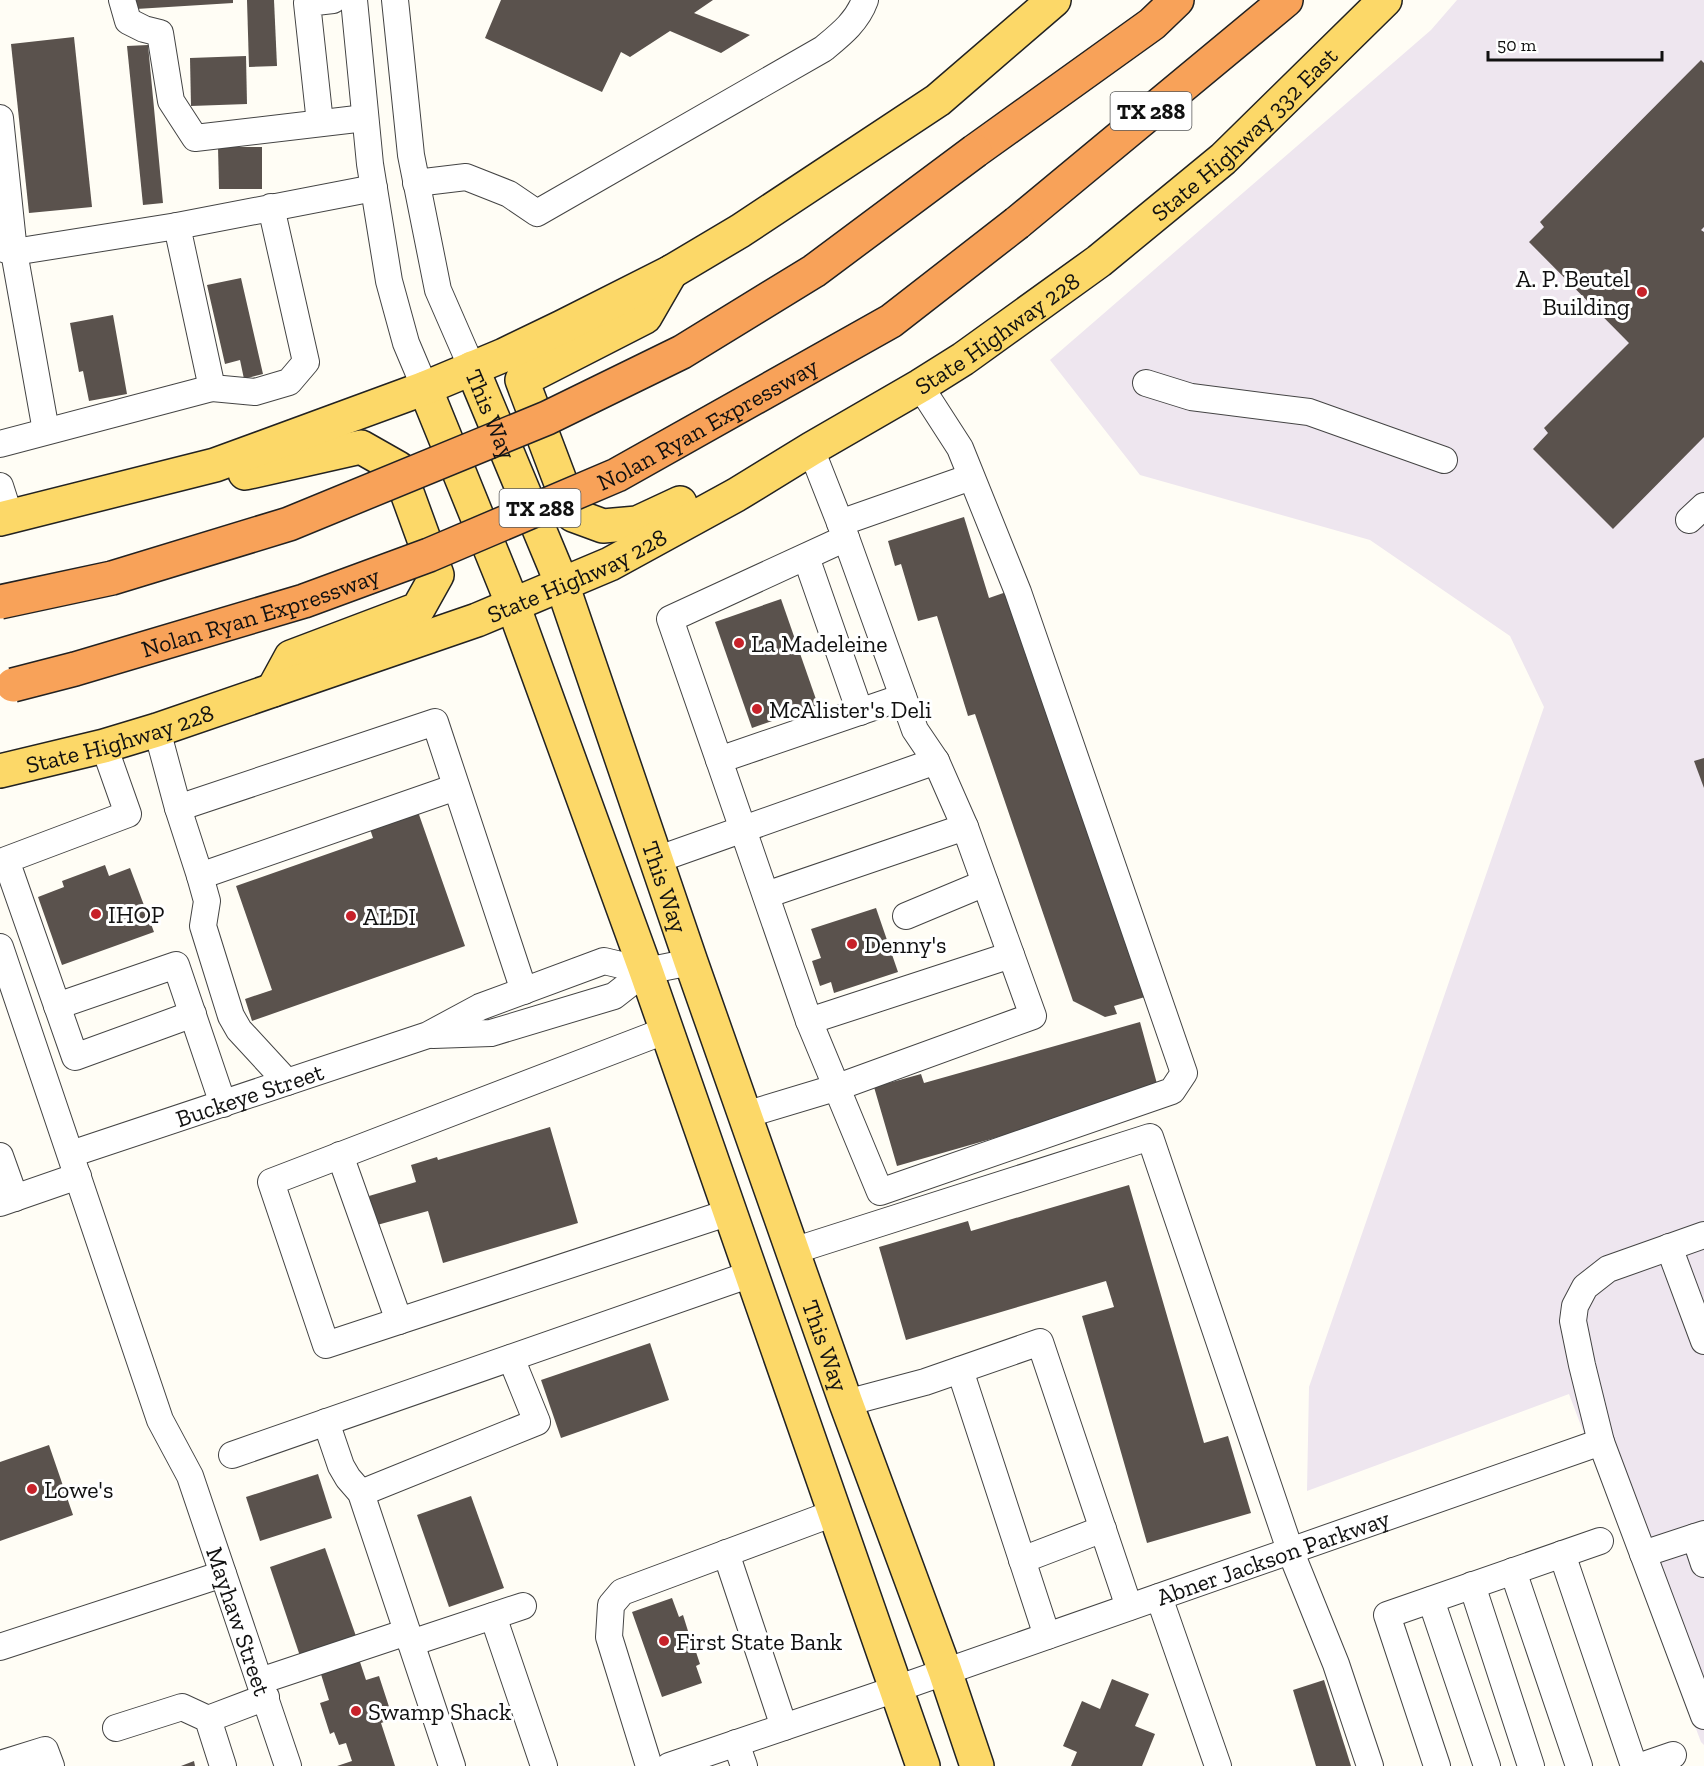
<svg xmlns="http://www.w3.org/2000/svg" width="1704" height="1766" font-family="'Zilla Slab',serif">
  <style>
    .industrial { fill: #eee6ef }
    .building { fill: #5a524d }
    .lines { fill: none; stroke-linecap: round; stroke-linejoin: round }
    .minor-casing { stroke: #444; stroke-width: 28 }
    .major-casing { stroke: #222; stroke-width: 36 }
    .highway-casing { stroke: #222; stroke-width: 36 }
    .minor { stroke: #fff; stroke-width: 26 }
    .major { stroke: #fcd868; stroke-width: 33 }
    .highway { stroke: #f8a259; stroke-width: 33 }
    .highway-bridge-casing { stroke: #222; stroke-width: 36; stroke-linecap: butt }
    .highway-bridge { stroke: #f8a259; stroke-width: 33 }
    .poi-dot { fill: #c7222a; stroke: #fff; stroke-width: 2 }
    .labels { text-anchor: middle; dominant-baseline: central; stroke-width: 6; stroke-linejoin: round; paint-order: stroke }
    .shield { fill: #fff; stroke: #585858; stroke-width: 1.5 }
    .shield-label { font-size: 22px; font-weight: bold; fill: #111 }
    .street-label { font-size: 24px; fill: #111; stroke: #fff }
    .poi-label { font-size: 24px; fill: #111; stroke: #fff; text-anchor: start }
  </style>
  <rect width="100%" height="100%" fill="#fffdf5"/>
  <polygon class="industrial" points="1457,0 1704,0 1704,1745 1701,1742 1569,1394 1307,1491 1309,1387 1544,707 1510,636 1370,540 1140,475 1050,360 1431,30"/>
  <g class="building">
    <polygon points="136,0 233,0 233,3 136,9"/>
    <polygon points="247,0 274,0 277,66 249,67"/>
    <polygon points="501,0 713,0 694,13 750,35 721,53 670,31 630,57 621,52 602,92 485,38"/>
    <polygon points="74,37 92,207 29,213 11,44"/>
    <polygon points="148,45 163,203 143,205 127,46"/>
    <polygon points="246,56 247,104 191,106 190,58"/>
    <polygon points="1701,60 1704,63 1704,227 1701,230 1704,232 1704,437 1613,529 1533,449 1548,433 1544,428 1629,343 1529,242 1544,227 1540,222"/>
    <polygon points="218,147 262,147 262,189 219,189"/>
    <polygon points="241,278 263,374 244,379 240,360 225,364 207,285"/>
    <polygon points="113,315 127,394 89,401 83,371 79,372 70,323"/>
    <polygon points="964,517 989,598 1012,590 1145,997 1114,1006 1117,1014 1105,1017 1073,1001 975,714 968,716 937,616 918,621 901,564 895,566 888,541"/>
    <polygon points="781,599 818,705 752,728 715,622"/>
    <polygon points="1704,758 1704,788 1694,761"/>
    <polygon points="416,806 465,946 252,1021 245,999 272,990 236,886 373,838 368,823"/>
    <polygon points="105,865 109,876 130,868 154,932 62,965 38,897 64,887 62,881"/>
    <polygon points="876,908 898,972 834,993 831,982 820,986 812,961 821,958 811,929"/>
    <polygon points="1140,1022 1159,1091 897,1166 874,1087 921,1074 924,1083"/>
    <polygon points="550,1127 578,1223 443,1263 428,1211 377,1225 369,1196 416,1182 411,1165 437,1157 438,1160"/>
    <polygon points="1129,1185 1204,1443 1228,1436 1251,1513 1147,1543 1082,1316 1114,1307 1106,1281 906,1340 879,1247 968,1221 971,1231"/>
    <polygon points="650,1343 669,1400 561,1438 541,1380"/>
    <polygon points="49,1445 73,1515 0,1541 0,1462"/>
    <polygon points="318,1474 332,1518 260,1541 246,1497"/>
    <polygon points="471,1496 504,1588 449,1607 417,1515"/>
    <polygon points="325,1548 357,1639 301,1659 270,1567"/>
    <polygon points="672,1598 679,1617 683,1615 688,1631 684,1633 690,1651 695,1649 700,1664 696,1666 702,1683 662,1697 632,1612"/>
    <polygon points="359,1659 366,1680 379,1676 393,1719 381,1723 395,1766 337,1766 352,1761 346,1743 339,1745 334,1732 330,1734 320,1703 329,1700 320,1671"/>
    <polygon points="1112,1679 1149,1694 1135,1726 1155,1734 1142,1766 1071,1766 1077,1752 1063,1746 1082,1701 1100,1709"/>
    <polygon points="1324,1680 1351,1766 1316,1766 1293,1690"/>
    <polygon points="194,1761 195,1766 181,1766"/>
  </g>
  <g class="lines">
    <g class="minor-casing">
      <g id="minor">
        <polyline points="122,0 128,21 144,29 160,33 171,101 195,138 365,118"/>
        <polyline points="354,0 370,164 389,281 406,343 425,388"/>
        <polyline points="395,0 411,155 438,290 472,368"/>
        <polyline points="0,118 14,252 46,431"/>
        <polyline points="320,123 307,3 333,0"/>
        <path d="M 416,183 L 466,177 L 509,194 L 537,213 L 823,49 C 840,35 857,22 865,0"/>
        <polyline points="271,207 306,362 289,382 255,392 212,388 177,226 374,188"/>
        <polyline points="0,248 14,252 177,226"/>
        <polyline points="1146,383 1191,397 1309,412 1444,460"/>
        <polyline points="0,444 212,388"/>
        <polyline points="0,486 10,517"/>
        <polyline points="1689,520 1704,506"/>
        <polyline points="840,523 971,477"/>
        <polyline points="806,557 860,712"/>
        <polyline points="903,697 719,760 809,1021 880,1192 1172,1091 1184,1073 1018,592 960,448 920,386"/>
        <polyline points="157,730 178,808 200,876 207,901 203,926 231,1016 239,1030 287,1082"/>
        <polyline points="104,746 128,814 6,860 75,1057 193,1014"/>
        <polyline points="719,760 670,619 846,538"/>
        <polyline points="178,808 435,722 524,991"/>
        <polyline points="656,860 936,761"/>
        <polyline points="200,876 456,787"/>
        <polyline points="766,895 965,827"/>
        <polyline points="906,916 985,883"/>
        <path id="s1" d="M 0,947 L 160,1420 L 190,1476 L 288,1766"/>
        <polyline points="57,1006 176,965 223,1104"/>
        <polyline points="809,1021 1011,955"/>
        <polyline points="667,1030 271,1182 326,1345 730,1212"/>
        <polyline points="433,1035 491,1033 614,996 646,971"/>
        <polyline points="745,1115 838,1087 1033,1016 965,827 936,761 915,730 846,538 811,449"/>
        <path id="s2" d="M 71,1154 L 428,1035 L 480,1007 L 604,961 L 646,971 L 691,962"/>
        <polyline points="340,1155 399,1321"/>
        <polyline points="0,1156 15,1198"/>
        <polyline points="0,1203 78,1176"/>
        <polyline points="1704,1235 1608,1269 1585,1287 1575,1306 1573,1321 1582,1365 1601,1442 1704,1716"/>
        <polyline points="1669,1247 1704,1341"/>
        <polyline points="793,1251 1150,1137 1290,1550 1336,1664 1370,1766"/>
        <polyline points="960,1370 1047,1636"/>
        <polyline points="846,1403 925,1382 1040,1342 1129,1607"/>
        <polyline points="326,1422 341,1466 348,1478 361,1493 452,1766"/>
        <polyline points="232,1455 751,1274"/>
        <polyline points="361,1493 537,1422 511,1358"/>
        <polyline points="1695,1537 1704,1564"/>
        <polyline points="726,1553 784,1727"/>
        <polyline points="1562,1554 1634,1766"/>
        <polyline points="1643,1554 1704,1534"/>
        <polyline points="1022,1560 1103,1529"/>
        <polyline points="1513,1571 1579,1766"/>
        <polyline points="1472,1585 1531,1766"/>
        <polyline points="1159,1597 1218,1766"/>
        <polyline points="1431,1600 1487,1766"/>
        <polyline points="493,1616 544,1766"/>
        <polyline points="411,1643 523,1606"/>
        <polyline points="0,1647 223,1574"/>
        <polyline points="260,1681 407,1632"/>
        <polyline points="208,1719 266,1697"/>
        <polyline points="116,1728 182,1707 208,1719 223,1766"/>
        <polyline points="736,1743 744,1766"/>
        <polyline points="0,1764 45,1750 51,1766"/>
        <polyline points="649,1766 609,1637 611,1605 622,1592 834,1513"/>
        <path id="s3" d="M 669,1766 L 896,1689 L 1601,1442"/>
        <polyline points="1437,1766 1387,1615 1600,1541"/>
        <polyline points="1641,1766 1673,1755"/>
      </g>
    </g>
    <g class="major-casing">
      <g id="major">
        <polyline points="671,272 645,317 522,380 573,515 603,526 637,523 680,503"/>
        <path id="s4" d="M 472,368 L 562,584 L 691,962 L 846,1403 L 945,1671 L 977,1766"/>
        <polyline points="425,388 513,605 646,971 923,1766"/>
        <polyline points="245,473 361,447 398,468 437,575 418,609 291,657 273,690"/>
        <polyline points="0,519 215,465 425,388 504,355 562,327 671,272 740,231 938,100 1054,0"/>
        <path id="s5" d="M 0,771 L 104,746 L 157,730 L 477,620 L 610,564 L 736,495 L 811,449 L 920,386 L 963,359 L 1099,261 L 1223,159 L 1385,0"/>
      </g>
    </g>
    <g class="highway-casing">
      <g id="highway">
        <polyline points="975,151 1152,24 1177,0"/>
        <polyline points="1017,223 1286,0"/>
      </g>
    </g>
    <use href="#minor" class="minor"/>
    <use href="#major" class="major"/>
    <use href="#highway" class="highway"/>
    <g class="highway-bridge-casing">
      <g id="highway-bridge">
        <polyline points="0,602 112,578 289,524 547,418 682,352 814,271 975,151"/>
        <path id="s6" d="M 13,685 L 75,669 L 304,601 L 429,555 L 617,475 L 891,321 L 1017,223"/>
      </g>
    </g>
    <use href="#highway-bridge" class="highway-bridge"/>
  </g>
  <g class="poi-dot">
    <circle cx="1642" cy="292" r="6"/>
    <circle cx="739" cy="643" r="6"/>
    <circle cx="757" cy="709" r="6"/>
    <circle cx="96" cy="914" r="6"/>
    <circle cx="351" cy="916" r="6"/>
    <circle cx="852" cy="944" r="6"/>
    <circle cx="32" cy="1489" r="6"/>
    <circle cx="664" cy="1641" r="6"/>
    <circle cx="356" cy="1711" r="6"/>
  </g>
  <g class="labels">
    <g class="shield">
      <rect x="1110.5" y="92" width="81" height="38" rx="4.5"/>
      <rect x="499.5" y="489" width="81" height="38" rx="4.5"/>
    </g>
    <g class="shield-label">
      <text x="1151" y="111">TX 288</text>
      <text x="540" y="508">TX 288</text>
    </g>
    <g class="street-label">
      <text stroke="none"><textPath href="#s5" startOffset="1414">State Highway 332 East</textPath></text>
      <text stroke="none"><textPath href="#s5" startOffset="1096">State Highway 228</textPath></text>
      <text stroke="none"><textPath href="#s4" startOffset="50">This Way</textPath></text>
      <text stroke="none"><textPath href="#s6" startOffset="744">Nolan Ryan Expressway</textPath></text>
      <text stroke="none"><textPath href="#s5" startOffset="610">State Highway 228</textPath></text>
      <text stroke="none"><textPath href="#s6" startOffset="258">Nolan Ryan Expressway</textPath></text>
      <text stroke="none"><textPath href="#s5" startOffset="124">State Highway 228</textPath></text>
      <text stroke="none"><textPath href="#s4" startOffset="554">This Way</textPath></text>
      <text stroke="none"><textPath href="#s2" startOffset="188">Buckeye Street</textPath></text>
      <text stroke="none"><textPath href="#s4" startOffset="1040">This Way</textPath></text>
      <text stroke="none"><textPath href="#s3" startOffset="639">Abner Jackson Parkway</textPath></text>
      <text stroke="none"><textPath href="#s1" startOffset="716">Mayhaw Street</textPath></text>
    </g>
    <g class="poi-label">
      <text x="1630" y="278" text-anchor="end">A. P. Beutel<tspan x="1630" dy="28">Building</tspan></text>
      <text x="751" y="643">La Madeleine</text>
      <text x="769" y="709">McAlister's Deli</text>
      <text x="108" y="914">IHOP</text>
      <text x="363" y="916">ALDI</text>
      <text x="864" y="944">Denny's</text>
      <text x="44" y="1489">Lowe's</text>
      <text x="676" y="1641">First State Bank</text>
      <text x="368" y="1711">Swamp Shack</text>
    </g>
  </g>
  <path d="M1488 51v9h174v-9" fill="none" stroke="#111111" stroke-width="3"/>
  <text x="1497" y="51" font-size="18" fill="#111111" stroke="#ffffff" stroke-width="4.5" paint-order="stroke">50 m</text>
</svg>
